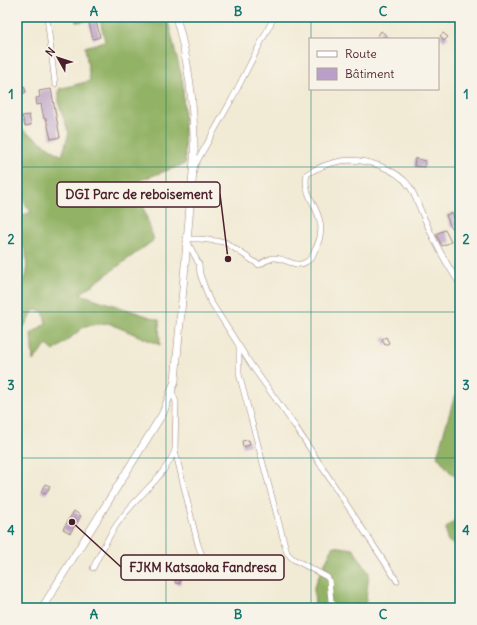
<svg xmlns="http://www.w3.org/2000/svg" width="477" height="625" font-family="Delius,sans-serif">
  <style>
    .forest { fill: #92b265; stroke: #6e6848 }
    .building { fill: #baa0c8 }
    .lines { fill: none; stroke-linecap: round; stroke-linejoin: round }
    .street-casing { stroke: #9e8480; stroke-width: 6 }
    .secondary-casing { stroke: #9e8480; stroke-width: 8 }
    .street { stroke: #fff; stroke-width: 5 }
    .secondary { stroke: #fff; stroke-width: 7 }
    .grid { fill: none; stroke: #0f766e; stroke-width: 1; stroke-opacity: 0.55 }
    .leader { fill: none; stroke: #4a1f2b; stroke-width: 1.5 }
    .callout-dot { fill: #4a1f2b; stroke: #f7f3e8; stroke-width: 1.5 }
    .callout { fill: #f7f3e8; stroke: #4a1f2b; stroke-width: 1.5 }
    .callout-label { font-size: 13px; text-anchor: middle; font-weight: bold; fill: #4a1f2b }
    .neatline { fill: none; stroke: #0f766e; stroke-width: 1.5 }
    .grid-label { font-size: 13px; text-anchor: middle; font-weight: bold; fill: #0f766e }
  </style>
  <rect width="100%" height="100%" fill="#f7f3e8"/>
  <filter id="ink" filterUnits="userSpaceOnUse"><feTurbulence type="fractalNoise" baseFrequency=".025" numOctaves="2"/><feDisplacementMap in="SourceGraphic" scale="8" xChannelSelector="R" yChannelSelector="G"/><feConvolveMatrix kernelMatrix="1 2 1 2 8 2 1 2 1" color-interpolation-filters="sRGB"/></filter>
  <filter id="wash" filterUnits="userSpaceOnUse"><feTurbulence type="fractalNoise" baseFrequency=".012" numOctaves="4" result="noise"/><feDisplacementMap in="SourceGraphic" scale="16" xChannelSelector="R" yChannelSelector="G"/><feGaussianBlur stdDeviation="0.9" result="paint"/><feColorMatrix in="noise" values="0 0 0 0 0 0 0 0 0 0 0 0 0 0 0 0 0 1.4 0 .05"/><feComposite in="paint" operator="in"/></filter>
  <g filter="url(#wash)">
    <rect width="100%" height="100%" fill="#f1ead4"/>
    <g class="forest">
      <polygon points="76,17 167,17 183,83 185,164 135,182 154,240 80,294 159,320 160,345 108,323 85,326 54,351 47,345 33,361 31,334 46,323 43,311 34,310 17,338 17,289 27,274 26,252 17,235 17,218 31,212 17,193 17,126 62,156 69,133 59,105 59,89 90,81 85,47 105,41 100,19 76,22"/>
      <polygon points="455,395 460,397 460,478 450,472 437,456"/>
      <polygon points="460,516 460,554 457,547 447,540 446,528"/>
      <polygon points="333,546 353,549 369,573 365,608 315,608 314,587"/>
    </g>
    <g id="blocks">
      <g class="building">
        <polygon points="96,21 100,37 93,39 89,23"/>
        <polygon points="381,31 387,36 384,39 376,39"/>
        <polygon points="443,33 448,37 444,41 440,36"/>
        <polygon points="24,86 26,92 22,94 20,88"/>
        <polygon points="51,89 60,137 51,139 46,118 44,119 41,104 37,105 36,98 40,97 39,91"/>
        <polygon points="29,115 31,125 25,126 22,116"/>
        <polygon points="415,158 425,161 425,167 414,166"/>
        <polygon points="452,213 457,226 451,228 446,215"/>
        <polygon points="445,230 451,242 442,246 436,234"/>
        <polygon points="386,337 389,343 385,345 382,339"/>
        <polygon points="249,440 250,445 243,447 242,441"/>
        <polygon points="45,484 50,486 46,494 41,492"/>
        <polygon points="74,511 81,516 70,533 63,529"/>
        <polygon points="178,558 183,559 180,584 175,583"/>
      </g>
    </g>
  </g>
  <g filter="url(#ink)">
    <use href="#blocks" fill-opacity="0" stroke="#9e8480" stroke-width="1"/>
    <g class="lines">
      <g class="street-casing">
        <g id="street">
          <polyline points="47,17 55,84"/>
          <polyline points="195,165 232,99 274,17"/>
          <polyline points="239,347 239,374 287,553 293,559 327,577 329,580 331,601 336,608"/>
          <polyline points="175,450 198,545 206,566 207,576"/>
          <path d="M 93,568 C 101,552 109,534 120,520 C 137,496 164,478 175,450 L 176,402 L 172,392"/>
          <path d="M 397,581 L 295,426 L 252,366 L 209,299 L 200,274 L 199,264 L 186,239 L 200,239 L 225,242 L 259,265 C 263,262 269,259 273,258 C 284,257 296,269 306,262 C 311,260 313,255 315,250 C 334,214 300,201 307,174 C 317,168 329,163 341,161 C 363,158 396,167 410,187 C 416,197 420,210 425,220 C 435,243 446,264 460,284"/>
        </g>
      </g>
      <g class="secondary-casing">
        <path id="secondary" d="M 42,608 L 163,413 L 175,381 L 194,160 C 195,110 190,65 176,17"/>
      </g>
      <use href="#street" class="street"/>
      <use href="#secondary" class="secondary"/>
    </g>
  </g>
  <path class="grid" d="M 166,17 L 166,608M 311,17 L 311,39M 311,89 L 311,608M 17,167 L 460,167M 17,312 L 460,312M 17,458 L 460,458"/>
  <path class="leader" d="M228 259L220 194M72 522L121 567"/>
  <g class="callout-dot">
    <circle cx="228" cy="259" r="4"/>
    <circle cx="72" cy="522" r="4"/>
  </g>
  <g class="callout">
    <rect x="57" y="182" width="163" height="25" rx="4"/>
    <rect x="121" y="555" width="163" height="25" rx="4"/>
  </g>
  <g class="callout-label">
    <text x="139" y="199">DGI Parc de reboisement</text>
    <text x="203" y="572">FJKM Katsaoka Fandresa</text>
  </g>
  <rect width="477" height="625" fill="none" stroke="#f7f3e8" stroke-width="44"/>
  <rect x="309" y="38" width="130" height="52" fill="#f7f3e8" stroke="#b29e9c"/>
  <rect x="317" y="51" width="20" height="6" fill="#ffffff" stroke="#b29e9c"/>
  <text x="345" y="58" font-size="12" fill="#4a1f2b">Route</text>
  <rect x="317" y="68" width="20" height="12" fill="#baa0c8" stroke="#b29e9c"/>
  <text x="345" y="78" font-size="12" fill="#4a1f2b">Bâtiment</text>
  <g transform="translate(58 58) rotate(309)" stroke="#f7f3e8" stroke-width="3" paint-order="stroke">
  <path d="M0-3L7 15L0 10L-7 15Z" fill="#4a1f2b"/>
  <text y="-6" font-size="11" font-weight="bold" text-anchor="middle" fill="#4a1f2b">N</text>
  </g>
  <rect x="22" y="22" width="433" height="581" class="neatline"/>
  <g class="grid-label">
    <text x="94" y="16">A</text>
    <text x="238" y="16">B</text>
    <text x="383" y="16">C</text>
    <text x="11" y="99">1</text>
    <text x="466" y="99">1</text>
    <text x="11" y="244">2</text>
    <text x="466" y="244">2</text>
    <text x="11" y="390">3</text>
    <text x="466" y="390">3</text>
    <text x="11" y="535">4</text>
    <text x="466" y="535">4</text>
    <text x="94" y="619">A</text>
    <text x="238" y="619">B</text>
    <text x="383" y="619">C</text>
  </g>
</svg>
